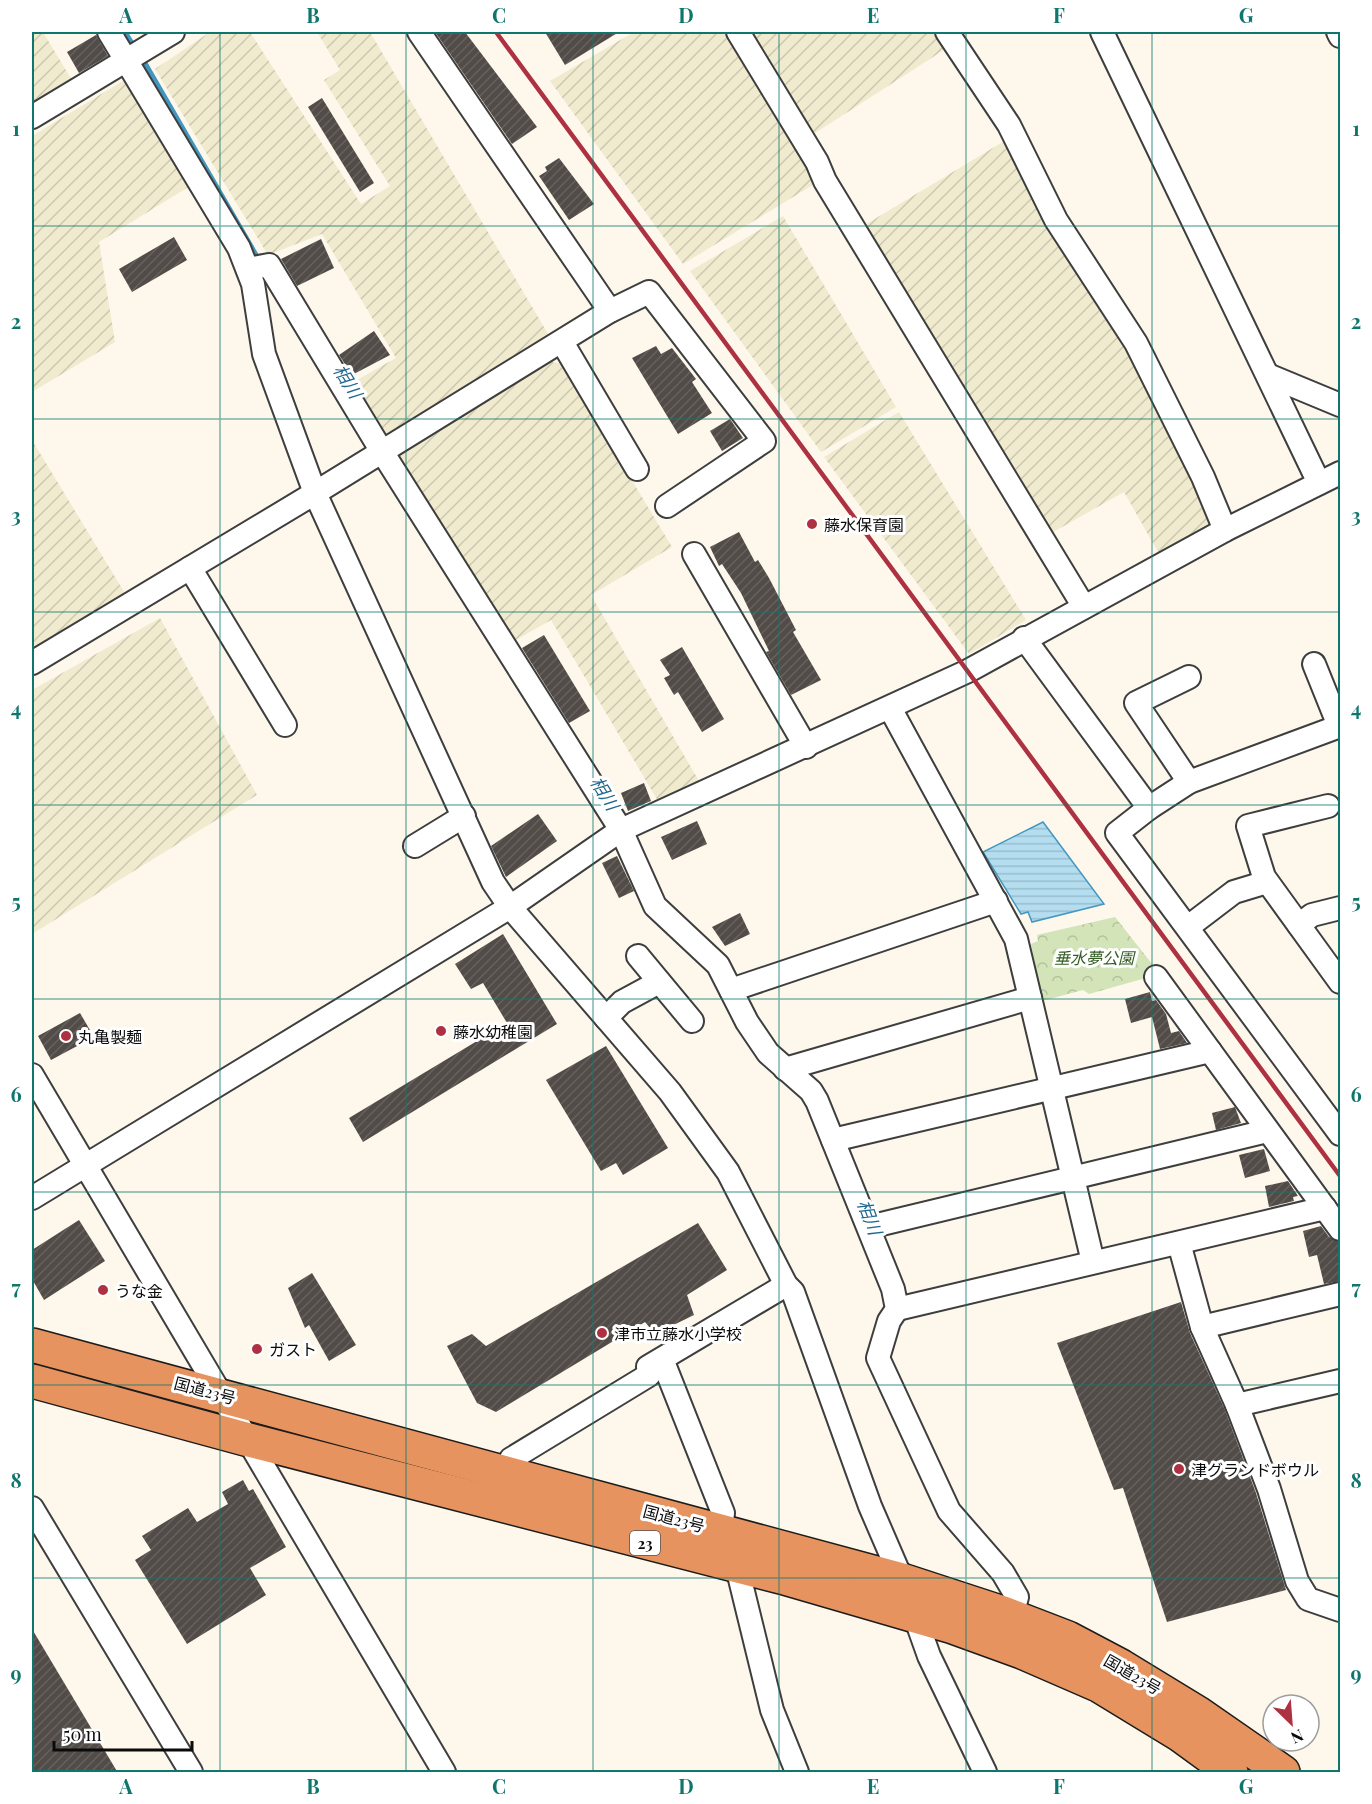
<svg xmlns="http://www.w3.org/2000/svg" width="1372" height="1804" font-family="'Playfair Display','Noto Sans JP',serif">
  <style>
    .farmland { fill: url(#farmland-furrows) }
    .park { fill: url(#park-crowns) }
    .water { fill: url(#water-rules); stroke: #4297c0; stroke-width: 1.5 }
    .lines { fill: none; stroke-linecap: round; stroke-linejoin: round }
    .stream { stroke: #4297c0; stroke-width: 5 }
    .building { fill: url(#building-hatch) }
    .minor-casing { stroke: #3e3e3e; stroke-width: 26 }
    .highway-casing { stroke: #1c1c1c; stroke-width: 36 }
    .minor { stroke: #fff; stroke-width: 22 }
    .highway { stroke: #e6935f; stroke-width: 33 }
    .rail { stroke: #ad3140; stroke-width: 4.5 }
    .grid { fill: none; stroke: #0f766e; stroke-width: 1.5; stroke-opacity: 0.55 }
    .poi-dot { fill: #ad3140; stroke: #fff; stroke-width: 2 }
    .labels { text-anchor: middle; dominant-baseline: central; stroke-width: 6; stroke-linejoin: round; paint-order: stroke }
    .shield { fill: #fff; stroke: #545454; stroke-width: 1.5 }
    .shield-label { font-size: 15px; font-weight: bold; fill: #0b0b0b }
    .poi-label { font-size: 16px; fill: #0b0b0b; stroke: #fff; text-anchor: start }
    .park-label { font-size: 16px; font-style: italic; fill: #335c22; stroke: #fff }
    .street-label { font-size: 16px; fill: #0b0b0b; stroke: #fff }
    .water-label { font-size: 18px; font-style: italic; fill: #216890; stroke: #fff }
    .neatline { fill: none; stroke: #0f766e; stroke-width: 2 }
    .grid-label { font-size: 20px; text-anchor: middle; font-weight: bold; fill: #0f766e }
  </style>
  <defs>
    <pattern id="farmland-furrows" width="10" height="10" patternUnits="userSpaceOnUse" patternTransform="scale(1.5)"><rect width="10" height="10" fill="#f0ebce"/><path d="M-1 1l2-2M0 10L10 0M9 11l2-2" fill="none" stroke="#ccc8b0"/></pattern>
    <pattern id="park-crowns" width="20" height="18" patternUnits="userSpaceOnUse" patternTransform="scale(1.5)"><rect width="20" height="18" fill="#d2e4b8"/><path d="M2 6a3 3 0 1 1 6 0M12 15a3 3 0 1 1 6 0" fill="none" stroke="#b3c29d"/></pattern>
    <pattern id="water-rules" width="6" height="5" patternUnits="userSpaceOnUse" patternTransform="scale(1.5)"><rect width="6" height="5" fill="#b4def0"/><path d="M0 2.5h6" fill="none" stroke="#99bdcc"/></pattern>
    <pattern id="building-hatch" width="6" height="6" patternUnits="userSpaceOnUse" patternTransform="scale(1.5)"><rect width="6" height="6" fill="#524c48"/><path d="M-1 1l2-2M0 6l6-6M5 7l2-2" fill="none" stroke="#66615e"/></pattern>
  </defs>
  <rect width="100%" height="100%" fill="#fdf8eb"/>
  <g class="farmland">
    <polygon points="32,32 43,32 73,82 32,108"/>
    <polygon points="210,32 250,32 361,204 390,186 324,80 340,70 317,32 370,32 551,339 386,438 348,385 396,358 322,234 268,255 155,69"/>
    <polygon points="634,32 733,32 816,183 683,264 550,81"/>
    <polygon points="745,32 941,32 950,46 809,137"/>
    <polygon points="131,76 190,186 99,242 115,342 32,392 32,136"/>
    <polygon points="1011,137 1113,318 1217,523 1158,552 1124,492 1048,535 863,226"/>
    <polygon points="783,216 896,407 821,452 690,271"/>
    <polygon points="549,361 562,364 672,547 591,595 699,781 658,801 551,620 507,645 394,455"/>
    <polygon points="899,412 1026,620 969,654 824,457"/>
    <polygon points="32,440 126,595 32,651"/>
    <polygon points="160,618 257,795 32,934 32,690"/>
  </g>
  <polygon class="park" points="1115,917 1160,974 1089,994 1083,990 1042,1001 1031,944 1038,941 1037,935"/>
  <polygon class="water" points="1043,822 1104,904 1032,922 1028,912 1021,914 983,852"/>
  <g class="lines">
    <g class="stream">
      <polyline points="125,32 135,48"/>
      <polyline points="142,58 259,260"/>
    </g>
  </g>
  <g class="building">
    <polygon points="435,32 465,32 537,127 512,144"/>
    <polygon points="545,32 619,32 565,65"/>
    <polygon points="96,35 108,56 79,73 67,52"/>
    <polygon points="322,98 374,183 360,192 308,107"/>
    <polygon points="559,158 594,204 569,220 539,176 547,171 545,167"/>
    <polygon points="174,237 187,260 132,292 119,269"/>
    <polygon points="321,239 334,268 297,286 281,259"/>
    <polygon points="374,331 390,355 352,375 339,355"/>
    <polygon points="656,346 661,354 672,348 696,379 692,382 712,413 678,434 632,358"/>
    <polygon points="730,419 743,438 722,451 710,431"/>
    <polygon points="739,532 755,562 758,560 769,578 796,630 793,632 821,680 791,695 766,652 769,651 741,593 722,564 719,566 710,547"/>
    <polygon points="544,635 590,711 569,723 522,648"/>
    <polygon points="682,647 724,719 702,732 678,692 674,695 664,678 670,675 660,660"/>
    <polygon points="644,783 651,801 628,811 621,793"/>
    <polygon points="538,814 557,841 506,877 491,846"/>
    <polygon points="697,821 707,844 672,860 661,837"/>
    <polygon points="617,856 634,891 619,898 602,863"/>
    <polygon points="740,913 750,934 725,946 712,927"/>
    <polygon points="503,934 557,1024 363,1142 349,1118 507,1023 483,983 471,989 455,964"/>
    <polygon points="1150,992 1152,1001 1156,1000 1166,1014 1171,1033 1179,1031 1187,1043 1160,1049 1152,1017 1131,1023 1125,999"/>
    <polygon points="80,1013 94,1037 51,1060 38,1036"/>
    <polygon points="606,1046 668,1148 623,1175 616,1163 601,1171 546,1080"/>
    <polygon points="1235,1107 1241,1123 1216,1130 1212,1113"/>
    <polygon points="1264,1149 1270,1171 1245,1178 1239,1155"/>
    <polygon points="1288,1181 1298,1196 1293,1197 1294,1201 1269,1207 1265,1186"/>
    <polygon points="79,1220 105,1261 44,1300 32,1279 32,1250"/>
    <polygon points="698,1223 727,1270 687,1295 694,1315 655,1334 645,1322 496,1412 477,1403 447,1346 472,1334 486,1346"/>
    <polygon points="1321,1226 1329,1237 1339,1242 1341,1281 1324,1284 1317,1255 1309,1257 1303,1231"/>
    <polygon points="312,1273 356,1345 329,1361 309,1325 305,1328 288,1288"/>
    <polygon points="1181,1302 1190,1333 1225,1410 1256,1493 1286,1590 1167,1622 1123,1488 1114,1490 1057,1343"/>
    <polygon points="243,1480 249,1491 253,1489 286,1547 250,1568 266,1595 187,1644 135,1560 151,1550 142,1536 188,1508 197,1522 228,1504 222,1492"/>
    <polygon points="32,1629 118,1773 32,1773"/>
  </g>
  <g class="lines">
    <g class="minor-casing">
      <g id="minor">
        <polyline points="109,32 239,248 253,284 264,354 315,493 493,882 510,907 670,1092 728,1172 786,1285 793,1292 870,1506 902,1580 929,1656 985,1772"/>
        <polyline points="419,32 610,311"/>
        <polyline points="738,32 817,162 825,181 1084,607"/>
        <polyline points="947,32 1009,125 1056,220 1136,343 1203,477 1225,530"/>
        <polyline points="1102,32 1319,483"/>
        <polyline points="1338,32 1340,36"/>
        <polyline points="32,117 173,32"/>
        <polyline points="248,269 269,265 381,450 621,830 655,906 718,965 747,1022 768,1053 811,1091 817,1101 893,1289 897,1309 889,1321 878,1358 949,1511 1003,1573 1017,1597 1012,1616"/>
        <polyline points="562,342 637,469"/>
        <polyline points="1270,376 1340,405"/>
        <polyline points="694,554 806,747"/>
        <polyline points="190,568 285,725"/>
        <polyline points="1024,638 1149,808 1189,782 1340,726"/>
        <polyline points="32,663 315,493 610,311 649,292 764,441 667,506"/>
        <polyline points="1314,664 1339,726"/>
        <polyline points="890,708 1016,939 1093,1262"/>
        <polyline points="1189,782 1136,703 1189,677"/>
        <polyline points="1328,806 1248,826 1264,877 1340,982"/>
        <polyline points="1149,808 1117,833 1340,1134"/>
        <polyline points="415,846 464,816"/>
        <polyline points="1299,925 1312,915 1340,908"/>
        <polyline points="1188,927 1234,892 1267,882"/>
        <polyline points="638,956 692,1021"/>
        <polyline points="1156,977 1340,1229"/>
        <polyline points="731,990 996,901"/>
        <polyline points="606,1018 622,1002 659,982"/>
        <polyline points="785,1069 1030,998"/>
        <polyline points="32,1075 444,1772"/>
        <polyline points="833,1140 1210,1051"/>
        <polyline points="32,1198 510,907 621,830 968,671 1225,530 1340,473"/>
        <polyline points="869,1227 1267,1131"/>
        <polyline points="1179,1243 1202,1327 1237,1405 1269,1489 1297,1581 1308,1599 1340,1610"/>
        <polyline points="897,1309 1325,1208"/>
        <polyline points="1202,1327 1340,1294"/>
        <polyline points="662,1359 723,1513 721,1531"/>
        <polyline points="1237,1405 1340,1381"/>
        <polyline points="511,1459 649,1375 648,1367 786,1285"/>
        <polyline points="32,1508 191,1772"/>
        <polyline points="737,1567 772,1710 797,1772"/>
      </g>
    </g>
    <g class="highway-casing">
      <g id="highway">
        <polyline points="32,1345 902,1580 1003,1613 1068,1638 1121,1666 1198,1713 1283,1772"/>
        <polyline points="32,1381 245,1439 781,1577 953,1627 1022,1652 1098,1685 1180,1735 1231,1772"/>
      </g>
    </g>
    <use href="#minor" class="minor"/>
    <use href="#highway" class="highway"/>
    <polyline class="rail" points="496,32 1340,1176"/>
  </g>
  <path class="grid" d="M 220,32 L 220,1772M 406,32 L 406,1772M 593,32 L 593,1772M 779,32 L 779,1772M 966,32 L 966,1772M 1152,32 L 1152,1772M 32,226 L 1340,226M 32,419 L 1340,419M 32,612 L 1340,612M 32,805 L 1340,805M 32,999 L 1340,999M 32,1192 L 1340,1192M 32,1385 L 1340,1385M 32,1578 L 1340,1578"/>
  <g class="poi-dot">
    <circle cx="812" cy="524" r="6"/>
    <circle cx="441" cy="1031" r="6"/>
    <circle cx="66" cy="1036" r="6"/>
    <circle cx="103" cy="1290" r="6"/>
    <circle cx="602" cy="1333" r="6"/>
    <circle cx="257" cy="1349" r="6"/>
    <circle cx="1179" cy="1469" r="6"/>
  </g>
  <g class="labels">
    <rect class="shield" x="630" y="1531" width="30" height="24" rx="4.5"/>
    <g class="shield-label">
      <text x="645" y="1543">23</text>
    </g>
    <g class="poi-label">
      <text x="824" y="524">藤水保育園</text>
      <text x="453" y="1031">藤水幼稚園</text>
      <text x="78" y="1036">丸亀製麺</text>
      <text x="115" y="1290">うな金</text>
      <text x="614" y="1333">津市立藤水小学校</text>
      <text x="269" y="1349">ガスト</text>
      <text x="1191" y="1469">津グランドボウル</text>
    </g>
    <g class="park-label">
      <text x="1094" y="957">垂水夢公園</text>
    </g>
    <g class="street-label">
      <text transform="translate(205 1390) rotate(15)">国道23号</text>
      <text transform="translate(674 1518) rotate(15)">国道23号</text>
      <text transform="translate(1133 1674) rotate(30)">国道23号</text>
    </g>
    <g class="water-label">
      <text transform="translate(348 381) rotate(58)">相川</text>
      <text transform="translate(605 793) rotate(58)">相川</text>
      <text transform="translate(870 1217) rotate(69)">相川</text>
    </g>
  </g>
  <rect width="1372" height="1804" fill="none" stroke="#ffffff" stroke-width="66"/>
  <g transform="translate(1291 1723) rotate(155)"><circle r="28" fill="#ffffff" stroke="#9d9d9d" stroke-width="1.5"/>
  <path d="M0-4.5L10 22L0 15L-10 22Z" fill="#ad3140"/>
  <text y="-9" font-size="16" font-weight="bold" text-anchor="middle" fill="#0b0b0b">N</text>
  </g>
  <path d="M54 1741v9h138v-9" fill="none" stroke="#0b0b0b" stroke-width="3"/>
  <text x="63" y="1741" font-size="18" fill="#0b0b0b" stroke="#ffffff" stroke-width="4.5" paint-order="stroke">50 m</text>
  <rect x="33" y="33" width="1306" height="1738" class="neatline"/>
  <g class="grid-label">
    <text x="126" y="23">A</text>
    <text x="313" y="23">B</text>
    <text x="499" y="23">C</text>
    <text x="686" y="23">D</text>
    <text x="873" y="23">E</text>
    <text x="1059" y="23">F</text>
    <text x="1246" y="23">G</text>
    <text x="16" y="136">1</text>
    <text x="1356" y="136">1</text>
    <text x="16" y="329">2</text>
    <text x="1356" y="329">2</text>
    <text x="16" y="523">3</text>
    <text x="1356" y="523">3</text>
    <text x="16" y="716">4</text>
    <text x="1356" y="716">4</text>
    <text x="16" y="909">5</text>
    <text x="1356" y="909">5</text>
    <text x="16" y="1102">6</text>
    <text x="1356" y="1102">6</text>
    <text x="16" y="1295">7</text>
    <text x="1356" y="1295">7</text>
    <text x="16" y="1488">8</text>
    <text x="1356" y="1488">8</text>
    <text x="16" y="1681">9</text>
    <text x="1356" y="1681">9</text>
    <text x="126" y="1794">A</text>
    <text x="313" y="1794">B</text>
    <text x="499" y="1794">C</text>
    <text x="686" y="1794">D</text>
    <text x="873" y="1794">E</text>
    <text x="1059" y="1794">F</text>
    <text x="1246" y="1794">G</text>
  </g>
</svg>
